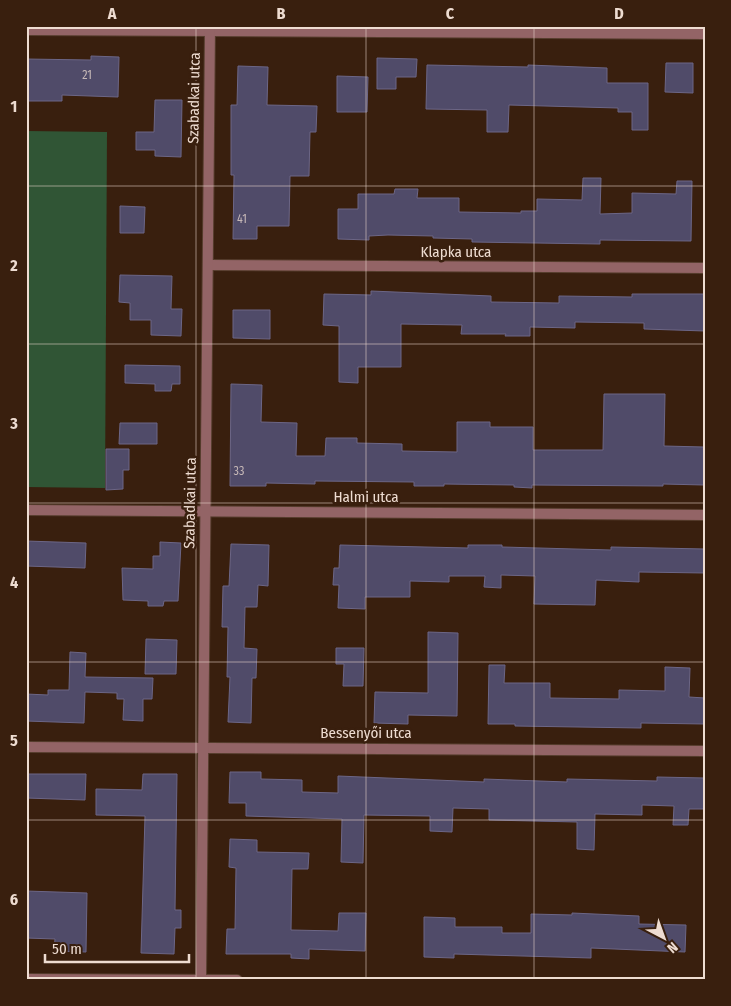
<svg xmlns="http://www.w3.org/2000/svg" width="731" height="1006" font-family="'Fira Sans Condensed',sans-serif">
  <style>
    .green { fill: #305535 }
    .building { fill: #504b69; stroke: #6c6686 }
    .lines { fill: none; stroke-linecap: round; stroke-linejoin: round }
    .minor-casing { stroke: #563d2d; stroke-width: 12 }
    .minor { stroke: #936466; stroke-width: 10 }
    .grid { fill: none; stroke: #eedcd1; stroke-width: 1; stroke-opacity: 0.55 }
    .labels { text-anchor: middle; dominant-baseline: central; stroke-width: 5; stroke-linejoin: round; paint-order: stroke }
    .number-label { font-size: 12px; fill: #c6b8b7 }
    .street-label { font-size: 15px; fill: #eedcd1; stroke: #391f0e }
    .neatline { fill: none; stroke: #eedcd1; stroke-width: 2 }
    .grid-label { font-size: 16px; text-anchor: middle; font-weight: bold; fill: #eedcd1 }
  </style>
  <rect width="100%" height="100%" fill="#391f0e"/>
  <polygon class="green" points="26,131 107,132 105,488 26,487"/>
  <g class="building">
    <polygon points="91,56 119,57 118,97 62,95 62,101 26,101 26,59 91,60"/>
    <polygon points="377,58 417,59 416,77 396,77 396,89 377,89"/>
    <polygon points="666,63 693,63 693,93 665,92"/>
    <polygon points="427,65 528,67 528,65 607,68 607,83 648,83 648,130 632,130 632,112 618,112 618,108 509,105 508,132 487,132 487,110 426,109"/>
    <polygon points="238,66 268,67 267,105 317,106 316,132 310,132 309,176 290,176 289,226 257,226 257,239 233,239 234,175 231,175 231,105 237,105"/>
    <polygon points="337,76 368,77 367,112 337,112"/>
    <polygon points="155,100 182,100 181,157 155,156 155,150 136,150 136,132 154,132"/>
    <polygon points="583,178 601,178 600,214 632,213 632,193 676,194 677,181 692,181 691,241 600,240 600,244 472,242 472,239 433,238 433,236 388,235 369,236 369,240 338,239 338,209 358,209 358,194 394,194 395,189 418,189 417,198 459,198 459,212 521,213 521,211 537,211 537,199 582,200"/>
    <polygon points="120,206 145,207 144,233 120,233"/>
    <polygon points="120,275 172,276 171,309 182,309 181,336 151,335 151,320 130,320 130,303 119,302"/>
    <polygon points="371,291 491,296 491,302 559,303 559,296 632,297 632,294 705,294 705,331 644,329 644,323 575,322 575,328 530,327 530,336 505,336 506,334 461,334 462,325 401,324 401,367 358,367 358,383 339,382 339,326 323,325 324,294 371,295"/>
    <polygon points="233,310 270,310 270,339 233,338"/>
    <polygon points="125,365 180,366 180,384 172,384 171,391 155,391 155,384 125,383"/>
    <polygon points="231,384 262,385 261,422 297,423 296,456 325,456 326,438 357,438 357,443 402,444 402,451 457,452 457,422 490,422 490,427 533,427 533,450 603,450 604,394 665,394 664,446 704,447 704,485 663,484 663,486 532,485 532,488 514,487 514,485 444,484 444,486 414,486 414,482 315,481 315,484 266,483 266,486 230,486"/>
    <polygon points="120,423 157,423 157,444 119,444"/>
    <polygon points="106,449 129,449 129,470 123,470 123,489 106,490"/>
    <polygon points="26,541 86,543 85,568 26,566"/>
    <polygon points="160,542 181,543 178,601 164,601 163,606 148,606 148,601 123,600 122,568 153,569 153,556 160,556"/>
    <polygon points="231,544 269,545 268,586 258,585 257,607 245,607 244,648 257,649 256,678 252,678 251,723 228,722 230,677 227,677 228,627 222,627 223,586 229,586"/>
    <polygon points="340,545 468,548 468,545 502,545 502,547 611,550 611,547 705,549 705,573 639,572 639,582 596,580 595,605 534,604 535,576 501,575 501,588 484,587 485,576 449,576 449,582 410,581 410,597 365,597 365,609 338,608 339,585 333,585 334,568 339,568"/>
    <polygon points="428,632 458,633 457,716 408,715 408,724 374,723 375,692 428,693"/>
    <polygon points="146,639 177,640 176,674 145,674"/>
    <polygon points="336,648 364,648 363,686 343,686 344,664 336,664"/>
    <polygon points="70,652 86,653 85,677 153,678 152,699 143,699 143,721 123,720 124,699 117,699 117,693 85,692 84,723 26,721 26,694 48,695 48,690 69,690"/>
    <polygon points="489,665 505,665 504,683 550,683 550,698 619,699 619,690 665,691 665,667 690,668 689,697 705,698 705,724 641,723 641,728 515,726 515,724 488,724"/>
    <polygon points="230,772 261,772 261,779 302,780 302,792 338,793 338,776 484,782 484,779 567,782 567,779 657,781 657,777 705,778 705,809 689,809 688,825 673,825 674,806 642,805 642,815 595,814 594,850 577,849 577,822 489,820 489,809 453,808 452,832 430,831 430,816 364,815 363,863 341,862 342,819 246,816 246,803 229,803"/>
    <polygon points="26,774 86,774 85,800 26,798"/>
    <polygon points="143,774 177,774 175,910 181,910 181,928 175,928 174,954 141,953 145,816 96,815 96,789 142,790"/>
    <polygon points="230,839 257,840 257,852 309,853 308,869 292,869 291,930 338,931 339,913 366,913 365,951 309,949 309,959 291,958 291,954 226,954 227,929 235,929 236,868 229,867"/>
    <polygon points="26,891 87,893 86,952 54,951 55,939 26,938"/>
    <polygon points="572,913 639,916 639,924 686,925 685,952 591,948 591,958 454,954 454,958 424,957 424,917 455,918 455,927 502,927 502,933 531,933 531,914 572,915"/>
  </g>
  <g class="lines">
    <g class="minor-casing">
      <g id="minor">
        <polyline points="26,30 705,34"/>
        <polyline points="208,265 705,268"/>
        <polyline points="26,510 705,515"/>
        <polyline points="26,747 705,751"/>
        <polyline points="26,979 237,980"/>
        <polyline points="201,980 210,26"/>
      </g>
    </g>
    <use href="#minor" class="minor"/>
  </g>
  <path class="grid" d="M 196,26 L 196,980M 366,26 L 366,980M 534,26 L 534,980M 26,186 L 705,186M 26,344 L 705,344M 26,503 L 705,503M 26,662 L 705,662M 26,820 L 705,820"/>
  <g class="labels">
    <g class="number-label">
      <text x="87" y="75">21</text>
      <text x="242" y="219">41</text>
      <text x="239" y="471">33</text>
    </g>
    <g class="street-label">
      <text transform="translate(194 98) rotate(-89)">Szabadkai utca</text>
      <text x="456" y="252">Klapka utca</text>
      <text x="366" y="497">Halmi utca</text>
      <text transform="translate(190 503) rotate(-89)">Szabadkai utca</text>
      <text x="366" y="733">Bessenyői utca</text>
    </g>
  </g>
  <rect width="731" height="1006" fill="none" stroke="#391f0e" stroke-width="55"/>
  <g transform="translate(664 938) rotate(139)" stroke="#391f0e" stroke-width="4" paint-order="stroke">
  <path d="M0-4L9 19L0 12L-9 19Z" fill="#eedcd1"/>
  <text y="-8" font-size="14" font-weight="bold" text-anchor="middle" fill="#eedcd1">N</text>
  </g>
  <path d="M45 954v8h144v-8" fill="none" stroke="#eedcd1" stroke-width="2.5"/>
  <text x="52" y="954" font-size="15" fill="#eedcd1" stroke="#391f0e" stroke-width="4" paint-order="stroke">50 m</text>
  <rect x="28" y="28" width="676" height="950" class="neatline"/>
  <g class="grid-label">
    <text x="112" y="19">A</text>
    <text x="281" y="19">B</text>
    <text x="450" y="19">C</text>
    <text x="619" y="19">D</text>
    <text x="14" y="112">1</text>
    <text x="14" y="271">2</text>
    <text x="14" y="429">3</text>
    <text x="14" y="588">4</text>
    <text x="14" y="746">5</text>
    <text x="14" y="905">6</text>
  </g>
</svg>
